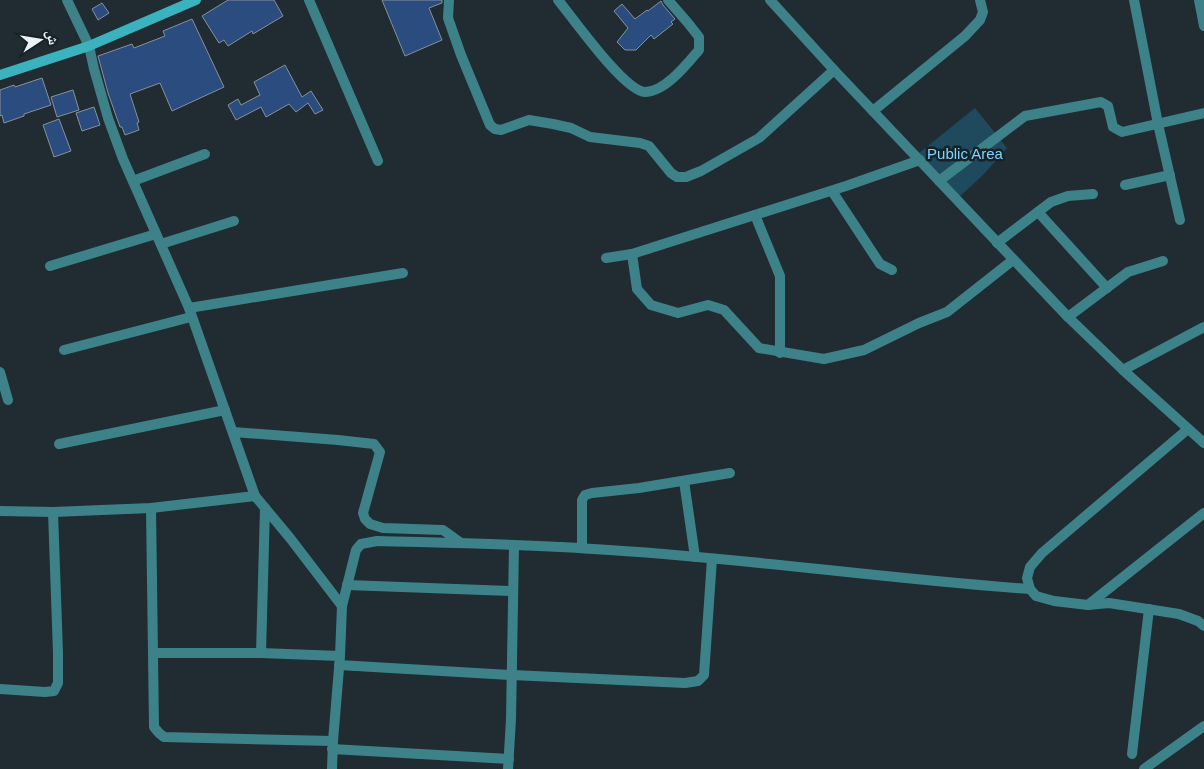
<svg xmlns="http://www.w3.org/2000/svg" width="1204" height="769" font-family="Helvetica,'Noto Naskh Arabic',sans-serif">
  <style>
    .green { fill: #1f495d }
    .building { fill: #2a4c7f; stroke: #88909b }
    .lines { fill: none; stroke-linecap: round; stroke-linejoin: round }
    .minor { stroke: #3d8289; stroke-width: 10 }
    .tertiary { stroke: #3d8289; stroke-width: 10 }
    .secondary { stroke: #3ab3bf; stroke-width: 10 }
    .labels { text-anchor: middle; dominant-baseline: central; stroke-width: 5; stroke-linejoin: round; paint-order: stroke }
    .park-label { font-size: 15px; fill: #80d3fd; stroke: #172228 }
  </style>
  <rect width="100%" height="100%" fill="#202c32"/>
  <polygon class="green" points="975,108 1007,148 984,174 957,199 919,153"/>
  <g class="building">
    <polygon points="228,0 274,0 283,16 253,34 252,31 228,46 224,40 219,43 202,16"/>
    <polygon points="382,0 442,0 442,3 429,8 442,40 405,56"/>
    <polygon points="661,1 663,5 675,19 671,22 673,24 654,39 651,35 636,50 625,50 617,42 628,28 614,11 622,4 635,19 647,10 648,11"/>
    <polygon points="102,3 109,13 98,20 92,9"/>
    <polygon points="192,19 224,87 172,111 160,83 130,94 139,122 137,123 139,130 125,135 122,127 120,127 108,93 98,56 132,44 134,48 165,36 163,31"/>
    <polygon points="285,65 302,97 311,91 323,110 315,114 308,103 296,112 289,104 266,117 261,107 236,120 228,105 238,99 241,105 260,95 254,82"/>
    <polygon points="42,78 51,105 24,114 24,116 4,123 2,115 0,116 0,90 14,85 15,87"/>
    <polygon points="73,90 79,110 57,117 51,97"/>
    <polygon points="94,107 100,125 82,131 76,113"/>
    <polygon points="59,119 71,151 54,157 43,125"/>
  </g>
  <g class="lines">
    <g class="minor">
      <polyline points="309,0 378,161"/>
      <polyline points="449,0 448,18 461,55 490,125 495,129 501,130 529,120 553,124 571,128 590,137 640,143 649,146 671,173 677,177 686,177 701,171 759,138 834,70"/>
      <path d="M 558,0 C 573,18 624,91 645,92 C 665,92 687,64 699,50 L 699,37 L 688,23 L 668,0"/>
      <polyline points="1134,0 1158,124 1180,220"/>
      <polyline points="1199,0 1204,26"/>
      <polyline points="89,46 94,69 108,118 123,159 189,308 255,496 290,538 342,606"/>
      <polyline points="873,111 965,36 980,20 983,12 980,0"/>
      <polyline points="133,181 205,154"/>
      <polyline points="939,181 1025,116 1101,102 1108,106 1113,127 1122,132 1204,113"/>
      <polyline points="1125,185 1170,175"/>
      <polyline points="832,191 880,264 892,270"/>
      <polyline points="1038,212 1107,288"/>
      <polyline points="755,215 780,276 780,353"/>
      <polyline points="997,243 1051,202 1068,196 1093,194"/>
      <polyline points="161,244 234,221"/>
      <polyline points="632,254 637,289 651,305 678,313 708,305 724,310 759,348 824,359 864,350 919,323 947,312 1013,260"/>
      <polyline points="606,258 632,254 846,186 920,160"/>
      <polyline points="50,266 156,234"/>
      <polyline points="189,308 403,273"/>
      <polyline points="1068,317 1128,272 1163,261"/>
      <polyline points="64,350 191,317"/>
      <polyline points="1123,370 1204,327"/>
      <polyline points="0,372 8,400"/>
      <polyline points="233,432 338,440 374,444 380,452 363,513 365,519 370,524 383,528 443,530 461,543"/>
      <polyline points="59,444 225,410"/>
      <polyline points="684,481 695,557"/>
      <polyline points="151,508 154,727 159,733 164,737 333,741"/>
      <polyline points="0,511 53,512 151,508 255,496"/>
      <polyline points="582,548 582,500 585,495 592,493 639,488 730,473"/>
      <polyline points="347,585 513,591"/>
      <polyline points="1088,605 1204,513"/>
      <polyline points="153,653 261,653 340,656"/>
      <polyline points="261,653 265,508"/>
      <polyline points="339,665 512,675 685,683 698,681 704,675 712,559"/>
      <polyline points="0,689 45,692 54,691 58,683 58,653 53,512"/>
      <polyline points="332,749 509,759"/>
      <polyline points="1132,754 1149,609"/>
      <path d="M 332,769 L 333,741 L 340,656 L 342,606 L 356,550 L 361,544 L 377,541 C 449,543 521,544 593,549 C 739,557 884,579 1030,589"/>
      <polyline points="508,769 511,719 514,545"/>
      <polyline points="1144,769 1204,726"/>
    </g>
    <g class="tertiary">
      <polyline points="67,0 89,46"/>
      <polyline points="770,0 834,70 1068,317 1123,370 1204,443"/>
      <polyline points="1188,429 1042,553 1030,567 1027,578 1030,589 1036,596 1054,601 1088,605 1109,603 1179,614 1198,621 1204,626"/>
    </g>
    <polyline class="secondary" points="0,75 89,46 196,0"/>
  </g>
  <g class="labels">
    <g class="park-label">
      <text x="965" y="153">Public Area</text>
    </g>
  </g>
  <g transform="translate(40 40) rotate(78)" stroke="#172228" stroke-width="4" paint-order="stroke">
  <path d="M0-4L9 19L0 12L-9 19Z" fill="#ecf3f8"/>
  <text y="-8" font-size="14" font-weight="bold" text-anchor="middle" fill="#ecf3f8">ش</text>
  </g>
</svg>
